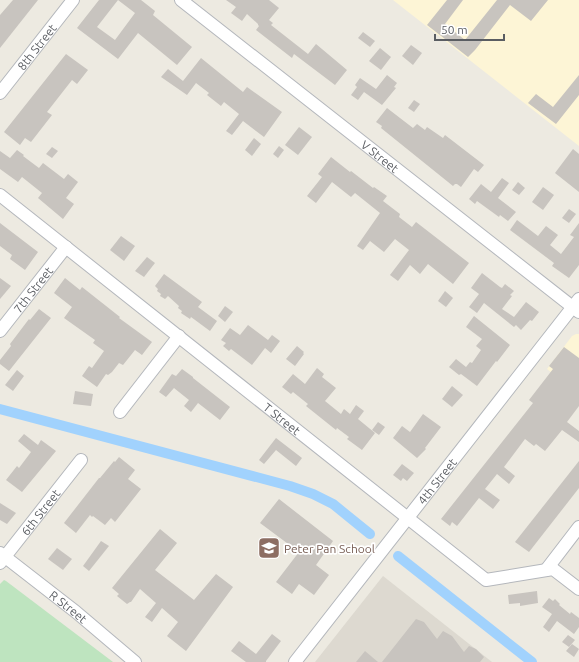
<svg xmlns="http://www.w3.org/2000/svg" width="579" height="662" font-family="Ubuntu,sans-serif">
  <style>
    .commercial { fill: #fdf5d6 }
    .education { fill: #ddd9d0 }
    .green { fill: #bee4bf }
    .lines { fill: none; stroke-linecap: round; stroke-linejoin: round }
    .canal { stroke: #a1d2fd; stroke-width: 10 }
    .building { fill: #c8c4bf; fill-rule: evenodd }
    .minor-casing { stroke: #b4b7bc; stroke-width: 14 }
    .minor { stroke: #fff; stroke-width: 12 }
    .labels { text-anchor: middle; dominant-baseline: central; stroke-width: 3.5; stroke-linejoin: round; paint-order: stroke }
    .street-label { font-size: 12px; fill: #5a5d62; stroke: #fff }
    .education-label { font-size: 12px; fill: #785e54; stroke: #fff; text-anchor: start }
  </style>
  <rect width="100%" height="100%" fill="#edeae1"/>
  <g class="commercial">
    <polygon points="393,0 579,0 579,146"/>
    <polygon points="576,334 579,334 579,394 547,369 572,336"/>
  </g>
  <polygon class="education" points="383,576 492,662 315,662"/>
  <polygon class="green" points="4,580 6,581 113,662 0,662 0,584"/>
  <g class="lines">
    <g class="canal">
      <polyline points="0,409 290,486 313,494 333,504 370,534"/>
      <polyline points="398,556 532,662"/>
    </g>
  </g>
  <g class="building">
    <polygon points="13,0 38,0 0,48 0,15"/>
    <path d="M 99,0 L 141,0 L 155,11 L 153,15 L 192,47 L 177,65 L 138,33 L 118,59 L 77,28 ZM 118,0 L 135,13 L 115,40 L 97,27 Z"/>
    <polygon points="226,0 269,0 279,8 269,20 273,23 271,25 308,54 316,44 347,70 335,85 294,54 292,58 256,30 259,26 258,25 258,24 247,14 242,21 231,13 236,7"/>
    <polygon points="447,0 463,0 445,24 465,40 497,0 548,0 531,21 510,5 475,50 468,57 427,25"/>
    <polygon points="363,32 375,41 370,47 358,38"/>
    <polygon points="411,45 422,53 413,65 402,56"/>
    <polygon points="380,48 391,57 381,70 369,61"/>
    <polygon points="66,54 88,70 77,84 72,80 47,112 52,115 31,142 25,138 20,145 4,132"/>
    <polygon points="201,58 243,92 247,87 282,112 264,137 243,121 232,135 226,131 239,114 224,102 221,106 207,95 209,93 196,83 187,95 161,77 168,69 183,81"/>
    <polygon points="387,75 397,83 394,87 396,88 382,105 364,92 358,100 351,95 357,87 355,85 360,78 376,89"/>
    <polygon points="579,75 579,95 556,124 528,103 536,94 553,107"/>
    <polygon points="414,100 420,104 414,112 408,108"/>
    <polygon points="387,108 413,128 417,124 425,130 427,127 443,138 445,135 484,165 478,172 474,169 461,187 457,184 455,184 453,186 381,128 382,126 376,122"/>
    <polygon points="299,127 312,137 298,155 285,145"/>
    <polygon points="254,138 261,144 252,156 245,150"/>
    <polygon points="279,146 284,150 278,158 273,154"/>
    <polygon points="52,147 58,151 52,158 46,154"/>
    <polygon points="573,149 579,154 579,192 555,173"/>
    <polygon points="17,150 24,155 23,156 39,168 43,163 64,179 68,174 78,182 66,198 74,204 63,219 38,198 42,193 22,177 18,182 0,169 0,151 10,158"/>
    <polygon points="331,157 350,172 351,171 373,188 374,187 387,196 383,201 400,214 399,217 412,227 416,222 469,263 453,284 428,264 420,274 410,265 398,281 390,275 409,250 395,239 384,252 370,241 363,250 357,246 380,213 355,193 351,197 332,182 316,203 307,196 322,177 318,174"/>
    <polygon points="502,178 509,183 498,198 516,212 508,221 500,215 499,217 477,201 475,204 469,199 481,184 491,192"/>
    <polygon points="518,182 525,188 519,195 512,190"/>
    <polygon points="543,187 554,195 543,210 532,202"/>
    <polygon points="569,209 576,214 569,223 562,218"/>
    <polygon points="517,220 538,236 546,226 558,235 550,245 561,254 574,237 570,235 579,223 579,265 569,278 552,266 554,263 510,230"/>
    <polygon points="0,223 38,252 25,270 10,259 12,255 0,246"/>
    <polygon points="121,236 135,246 124,261 110,250"/>
    <polygon points="147,257 155,263 144,277 135,271"/>
    <polygon points="482,273 500,287 502,288 505,284 514,291 510,295 512,296 502,309 514,317 526,302 539,312 532,321 530,320 521,330 516,325 514,327 484,303 477,313 469,307 479,294 471,288"/>
    <polygon points="164,274 202,302 198,307 217,321 210,331 191,317 190,319 181,313 182,311 178,308 179,306 168,296 165,299 160,296 161,294 157,291 158,289 155,286"/>
    <polygon points="0,278 11,286 0,299"/>
    <polygon points="65,278 80,290 82,287 120,317 119,318 152,342 142,355 135,350 123,365 119,363 112,372 108,375 106,374 97,387 82,376 89,366 92,368 104,351 93,343 95,340 64,318 72,307 54,293"/>
    <polygon points="445,291 453,298 446,307 438,301"/>
    <polygon points="225,306 233,312 225,322 218,316"/>
    <polygon points="39,309 51,318 9,371 0,364 0,360 11,346 10,344 29,319 30,320"/>
    <polygon points="474,316 510,345 497,362 496,361 477,386 461,374 459,375 449,367 456,359 466,367 470,362 472,363 481,350 476,346 482,339 466,327"/>
    <polygon points="248,325 268,340 272,335 280,341 271,353 265,348 252,365 231,349 229,351 223,346 226,343 221,340 230,328 240,335"/>
    <polygon points="297,346 304,352 303,353 304,354 295,366 286,359"/>
    <polygon points="564,347 579,358 579,406 567,422 579,431 579,442 562,430 545,451 536,444 534,446 525,439 504,467 515,476 509,484 497,474 485,489 500,500 493,509 479,498 457,526 452,522 450,526 441,519 533,403 529,400 553,369 549,366"/>
    <polygon points="317,368 324,374 322,377 336,388 325,401 341,414 344,409 350,414 356,405 364,411 358,419 375,433 362,450 347,439 349,437 337,428 336,430 306,406 308,404 293,392 291,394 282,387 293,374 305,384"/>
    <polygon points="182,369 193,377 193,378 230,407 220,420 198,403 191,412 184,406 189,400 174,388 166,397 159,392 172,374 176,376"/>
    <polygon points="17,370 24,376 13,391 5,385"/>
    <polygon points="452,386 463,395 452,407 442,399"/>
    <polygon points="75,391 93,394 91,406 73,404"/>
    <polygon points="423,414 441,427 425,448 426,449 417,458 393,438 402,426 410,432"/>
    <polygon points="378,422 385,427 379,435 372,430"/>
    <polygon points="24,434 38,445 41,440 56,451 22,492 6,480 17,466 19,468 31,452 18,441"/>
    <polygon points="276,438 302,458 296,466 276,450 264,464 259,460"/>
    <polygon points="119,457 135,470 128,479 141,489 115,522 111,518 105,525 93,516 92,517 90,515 76,533 64,523 99,478 100,478 114,461 115,462"/>
    <polygon points="579,461 579,488 529,552 515,542"/>
    <polygon points="402,464 414,473 407,481 403,478 401,481 393,475"/>
    <polygon points="279,499 333,541 316,565 329,575 314,595 299,584 292,594 276,582 299,552 260,523"/>
    <polygon points="0,503 16,513 7,524 0,520"/>
    <polygon points="160,529 177,543 155,570 194,600 216,574 233,587 186,651 167,636 178,622 162,608 152,622 145,617 156,603 140,589 131,602 130,602 127,604 117,596 119,594 112,588"/>
    <polygon points="101,541 109,546 89,571 83,566"/>
    <polygon points="57,548 72,559 63,570 48,559"/>
    <polygon points="537,591 538,603 520,606 520,603 509,604 508,595"/>
    <polygon points="549,598 553,601 555,599 560,604 559,605 570,614 571,612 579,618 579,627 574,634 557,621 549,632 543,627 552,614 542,607"/>
    <polygon points="416,619 424,622 437,639 443,631 452,636 464,652 469,646 476,649 484,657 480,662 382,662"/>
    <polygon points="272,634 281,641 266,661 266,662 246,662 231,651 239,641 256,654"/>
    <polygon points="568,635 575,640 569,647 562,642"/>
    <polygon points="572,644 579,649 574,657 566,651"/>
    <polygon points="365,651 378,662 356,662"/>
  </g>
  <g class="lines">
    <g class="minor-casing">
      <g id="minor">
        <path id="s1" d="M 181,0 L 579,312"/>
        <path id="s2" d="M 0,93 L 73,0"/>
        <path id="s3" d="M 0,195 L 486,580 L 553,569 L 579,589"/>
        <path id="s4" d="M 0,331 L 66,247"/>
        <polyline points="120,412 179,336"/>
        <path id="s5" d="M 0,553 L 76,612 L 135,662"/>
        <path id="s6" d="M 0,563 L 81,460"/>
        <polyline points="546,570 579,527"/>
        <path id="s7" d="M 295,662 L 579,299"/>
      </g>
    </g>
    <use href="#minor" class="minor"/>
  </g>
  <defs>
    <g id="school-square" transform="scale(1.15)"><rect x="-9" y="-9" width="18" height="18" rx="4" fill="#8d6e63" stroke="#fff"/><path d="M0-5L7-2L0 1L-7-2ZM-4 1L0 2.5L4 1V4Q0 6-4 4Z" fill="#fff"/></g>
  </defs>
  <g fill-rule="evenodd">
    <use href="#school-square" x="269" y="548"/>
  </g>
  <g class="labels">
    <g class="street-label">
      <text stroke="none"><textPath href="#s2" startOffset="59">8th Street</textPath></text>
      <text stroke="none"><textPath href="#s1" startOffset="253">V Street</textPath></text>
      <text stroke="none"><textPath href="#s4" startOffset="53">7th Street</textPath></text>
      <text stroke="none"><textPath href="#s3" startOffset="360">T Street</textPath></text>
      <text stroke="none"><textPath href="#s7" startOffset="230">4th Street</textPath></text>
      <text stroke="none"><textPath href="#s6" startOffset="65">6th Street</textPath></text>
      <text stroke="none"><textPath href="#s5" startOffset="87">R Street</textPath></text>
    </g>
    <g class="education-label">
      <text x="284" y="548">Peter Pan School</text>
    </g>
  </g>
  <path d="M435 34v6h69v-6" fill="none" stroke="#5a5d62" stroke-width="2"/>
  <text x="441" y="34" font-size="12" fill="#5a5d62" stroke="#ffffff" stroke-width="3" paint-order="stroke">50 m</text>
</svg>
